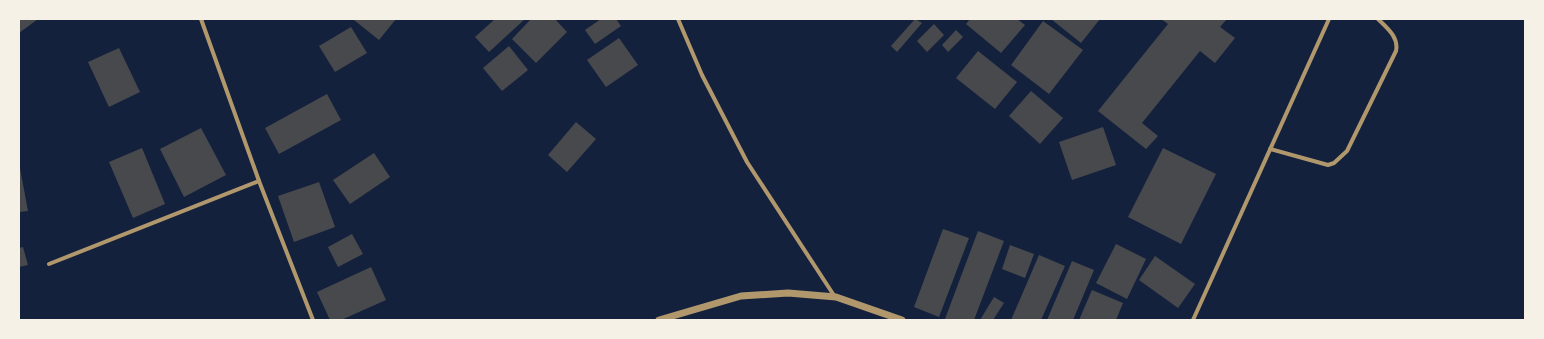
<svg xmlns="http://www.w3.org/2000/svg" width="1544" height="339" font-family="'Varela Round',sans-serif">
  <style>
    .building { fill: #48494c }
    .lines { fill: none; stroke-linecap: round; stroke-linejoin: round }
    .minor { stroke: #b1986c; stroke-width: 4 }
    .tertiary { stroke: #b1986c; stroke-width: 7 }
  </style>
  <rect width="100%" height="100%" fill="#14213d"/>
  <g class="building">
    <polygon points="19,19 38,19 19,33"/>
    <polygon points="355,19 396,19 379,40 354,20"/>
    <polygon points="495,19 525,19 489,52 475,37"/>
    <polygon points="531,19 555,19 567,32 536,63 512,39"/>
    <polygon points="601,19 616,19 621,26 595,44 585,30"/>
    <polygon points="915,19 922,23 897,52 891,46"/>
    <polygon points="970,19 1017,19 1025,25 1001,53 966,24"/>
    <polygon points="1051,19 1100,19 1081,43"/>
    <polygon points="1161,19 1227,19 1220,27 1235,38 1215,63 1200,51 1142,123 1158,136 1146,149 1098,111 1168,24"/>
    <polygon points="1043,21 1083,50 1049,94 1011,65"/>
    <polygon points="934,24 944,35 927,52 917,41"/>
    <polygon points="351,27 367,53 335,72 319,46"/>
    <polygon points="956,30 963,37 948,52 942,45"/>
    <polygon points="619,38 638,65 606,87 587,60"/>
    <polygon points="509,46 528,70 502,91 483,68"/>
    <polygon points="119,48 140,92 109,107 88,62"/>
    <polygon points="978,51 1017,82 995,109 956,78"/>
    <polygon points="1031,91 1063,118 1040,144 1009,116"/>
    <polygon points="327,94 341,120 279,154 265,128"/>
    <polygon points="576,122 596,139 567,172 548,155"/>
    <polygon points="1103,127 1116,165 1072,180 1059,142"/>
    <polygon points="201,128 226,175 184,197 160,149"/>
    <polygon points="142,148 165,204 133,218 109,162"/>
    <polygon points="1163,148 1216,174 1181,244 1128,217"/>
    <polygon points="374,153 390,177 350,204 333,180"/>
    <polygon points="19,163 28,211 19,212"/>
    <polygon points="319,182 335,227 294,242 278,196"/>
    <polygon points="943,229 969,238 939,317 914,307"/>
    <polygon points="978,231 1004,241 974,320 946,320 945,319"/>
    <polygon points="352,234 363,254 338,267 328,247"/>
    <polygon points="1116,244 1146,259 1127,299 1096,283"/>
    <polygon points="1010,245 1034,254 1025,278 1002,269"/>
    <polygon points="23,247 28,265 19,267 19,248"/>
    <polygon points="1039,255 1065,266 1041,320 1011,320"/>
    <polygon points="1155,256 1195,284 1178,308 1139,280"/>
    <polygon points="1072,261 1094,270 1073,320 1047,320"/>
    <polygon points="371,267 386,300 341,320 330,320 317,292"/>
    <polygon points="1092,290 1123,303 1116,320 1079,320"/>
    <polygon points="994,297 1004,303 993,320 980,320"/>
  </g>
  <g class="lines">
    <g class="minor">
      <polyline points="201,19 259,181 313,320"/>
      <polyline points="678,19 702,75 747,162 835,297"/>
      <path d="M 1270,149 L 1328,165 L 1334,163 L 1347,151 L 1396,51 C 1399,37 1387,28 1378,19"/>
      <polyline points="49,264 259,181"/>
      <polyline points="1193,320 1329,19"/>
    </g>
    <polyline class="tertiary" points="659,320 741,296 788,293 836,297 902,320"/>
  </g>
  <rect width="1544" height="339" fill="none" stroke="#f6f1e7" stroke-width="40"/>
</svg>
